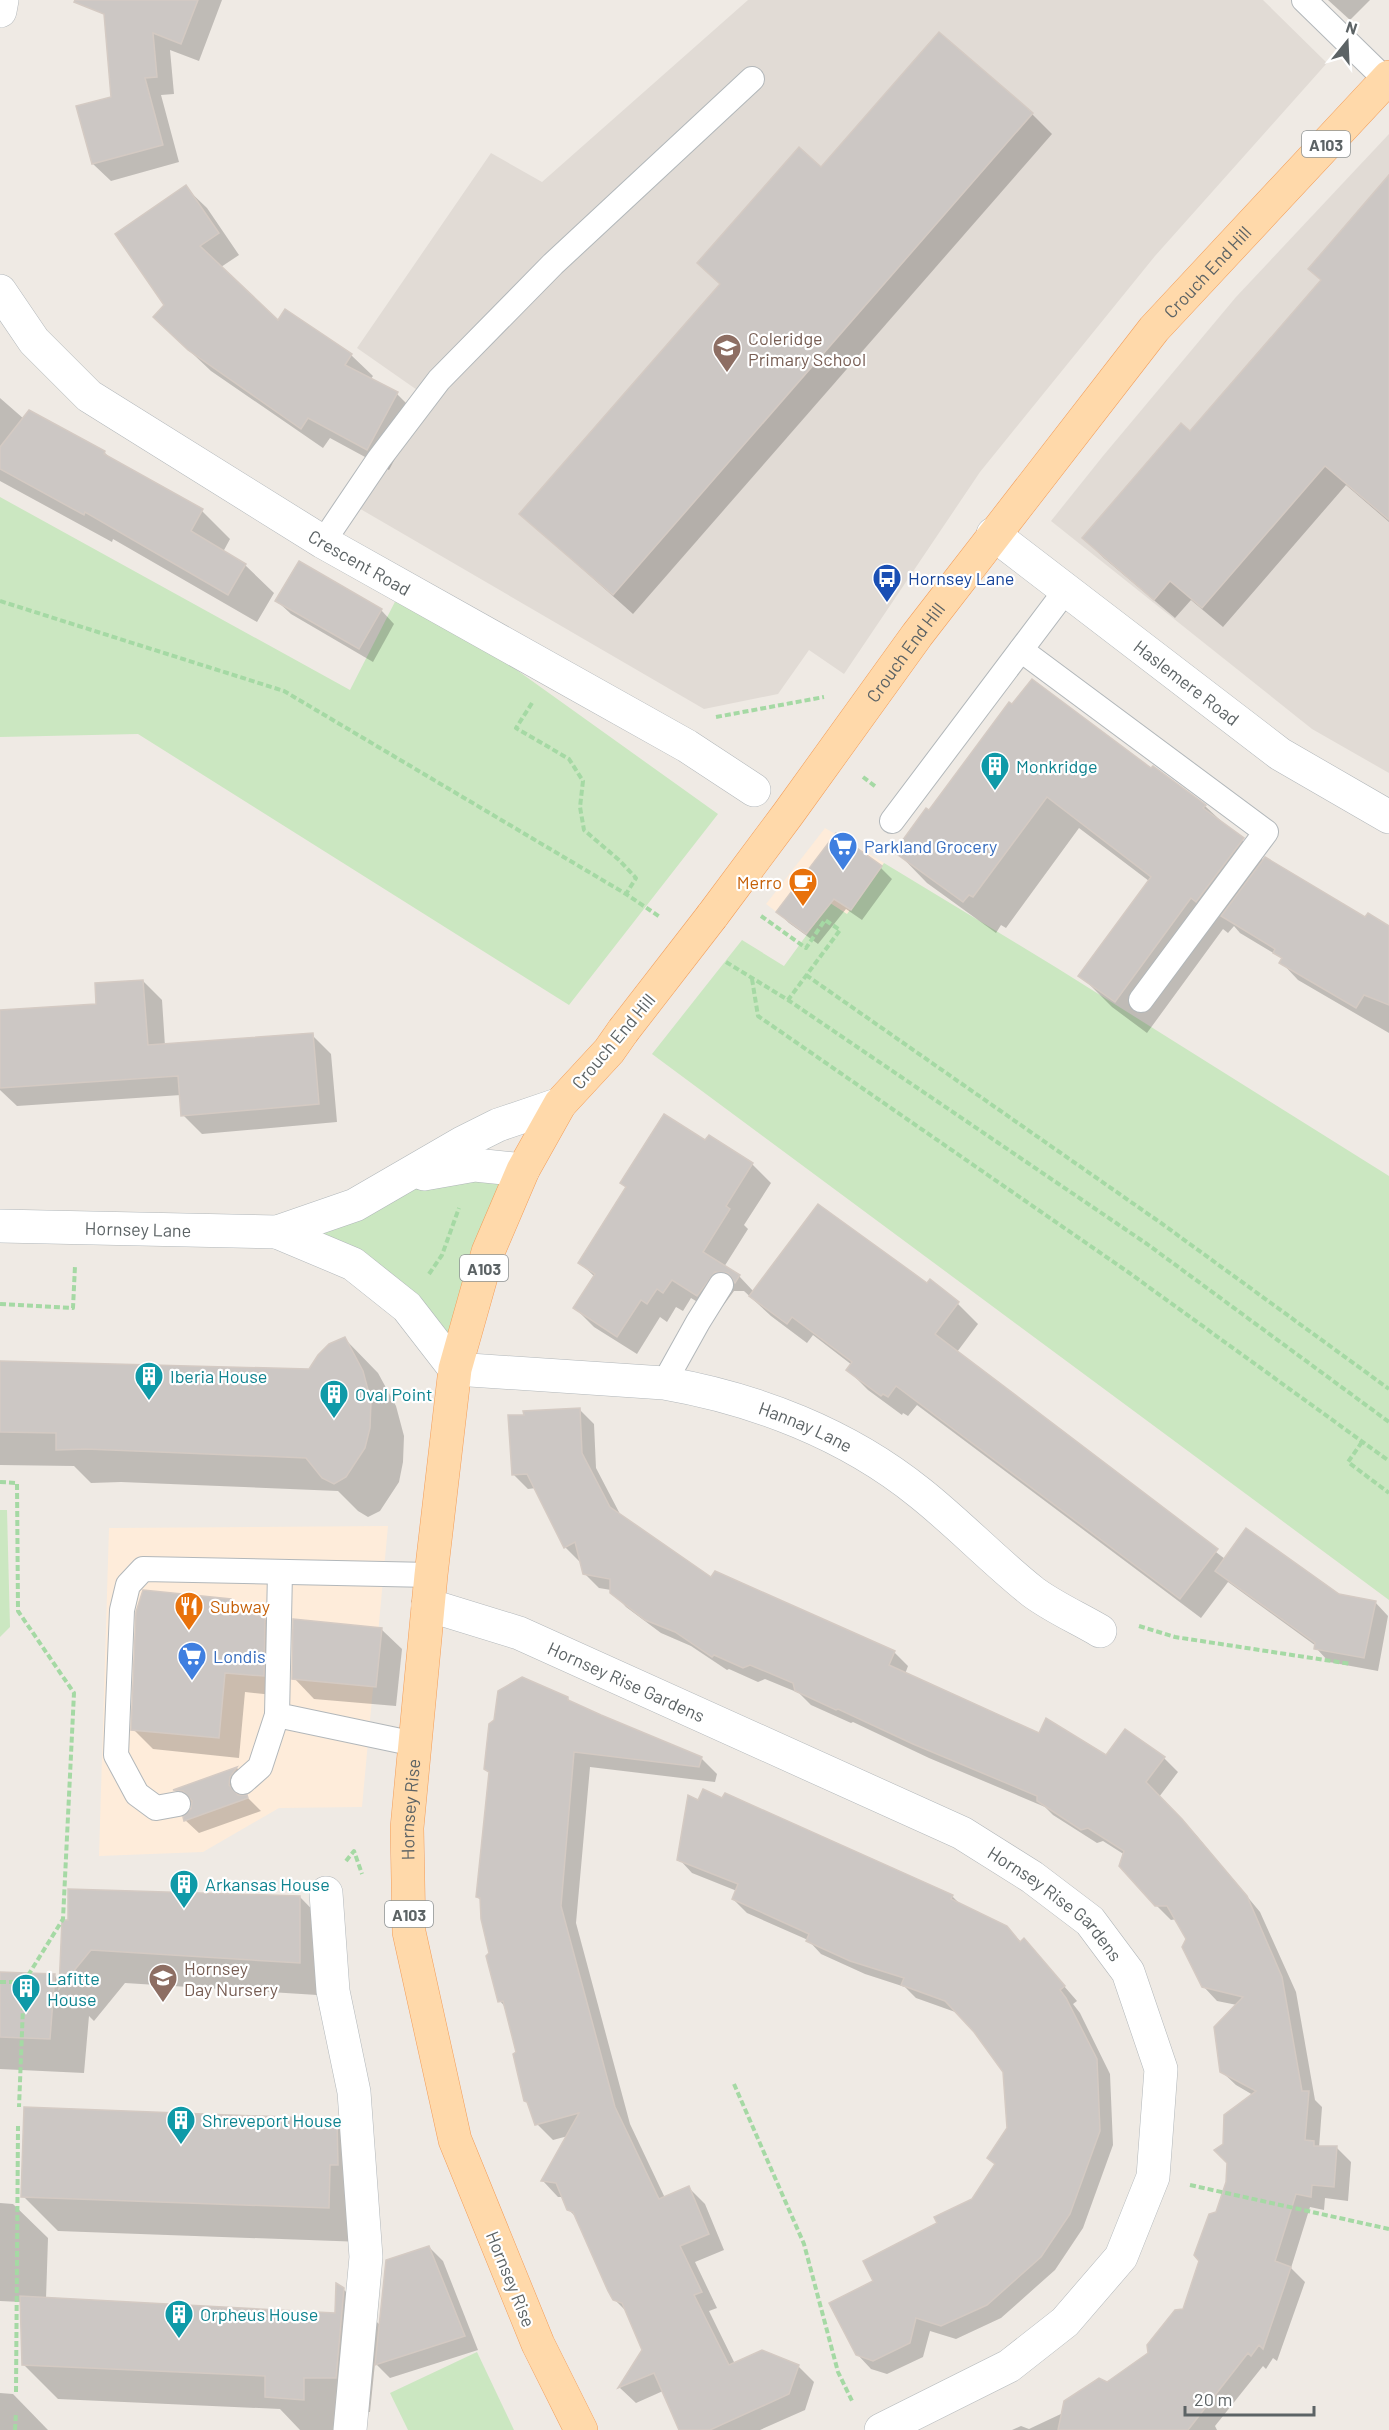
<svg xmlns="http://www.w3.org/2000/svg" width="1389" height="2430" font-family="Barlow,sans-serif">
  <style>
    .commercial { fill: #feecda }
    .education { fill: #e1dbd5 }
    .green { fill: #cbe7c1 }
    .shadow { fill: #0003 }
    .building { fill: #ccc7c4; stroke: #d4cac3; stroke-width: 1.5 }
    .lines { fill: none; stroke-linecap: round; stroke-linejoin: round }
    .lane-casing { stroke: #b2b7ba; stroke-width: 26 }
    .street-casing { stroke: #b2b7ba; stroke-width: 34 }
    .secondary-casing { stroke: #b1b7ba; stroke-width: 34 }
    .primary-casing { stroke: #f39d59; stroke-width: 34 }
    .path { stroke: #a5d9a4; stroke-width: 4; stroke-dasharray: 6 3; stroke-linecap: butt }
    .lane { stroke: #fff; stroke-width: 24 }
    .street { stroke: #fff; stroke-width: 33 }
    .secondary { stroke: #fff; stroke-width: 33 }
    .primary { stroke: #ffd9aa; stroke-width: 33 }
    .primary-bridge-casing { stroke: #f39d59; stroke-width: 34; stroke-linecap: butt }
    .primary-bridge { stroke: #ffd9aa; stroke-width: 33 }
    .labels { text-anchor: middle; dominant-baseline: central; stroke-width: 4.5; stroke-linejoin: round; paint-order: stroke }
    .shield { fill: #fff; stroke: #8d9293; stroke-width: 1.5 }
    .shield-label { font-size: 16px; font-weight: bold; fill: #5c6365 }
    .street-label { font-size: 18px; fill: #5c6365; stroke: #fff }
    .education-label { font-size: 18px; fill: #785e54; stroke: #fff; text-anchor: start }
    .transit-label { font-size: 18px; fill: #164399; stroke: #fff; text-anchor: start }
    .culture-label { font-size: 18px; fill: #0d838f; stroke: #fff; text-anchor: start }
    .shop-label { font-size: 18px; fill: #366cbe; stroke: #fff; text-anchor: start }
    .food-label { font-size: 18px; fill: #c56008; stroke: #fff; text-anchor: end }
  </style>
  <rect width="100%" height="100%" fill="#efeae4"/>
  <g class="commercial">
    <polygon points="825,828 884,863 847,915 830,903 806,934 766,904"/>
    <polygon points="388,1526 362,1807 279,1808 203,1852 99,1856 109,1528"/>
  </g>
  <g class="education">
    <polygon points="748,0 1263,0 1327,63 1155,256 980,472 844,674 809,650 778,694 704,709 345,500 430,399 357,348 491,153 542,182"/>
    <polygon points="1389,134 1389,773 1312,729 1051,521 1103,456 1236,297"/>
  </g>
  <g class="green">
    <polygon points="0,497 350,690 402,588 718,814 569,1005 138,734 0,737"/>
    <polygon points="884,863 1057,968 1389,1176 1389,1600 652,1054 742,940 784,966 830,903 847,914"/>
    <polygon points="523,1170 455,1369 407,1307 277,1232 401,1179"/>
    <polygon points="0,1510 7,1510 10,1627 0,1637"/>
    <polygon points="477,2352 514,2430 408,2430 390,2393"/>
  </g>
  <g class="shadow">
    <polygon points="104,0 222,0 199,61 170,50 174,94 161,95 179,162 111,181 93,164 113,98"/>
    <polygon points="1328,0 1370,0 1350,20"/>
    <polygon points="1032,114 1052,134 633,614 521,514 821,169"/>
    <polygon points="1389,177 1389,522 1346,485 1223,627 1191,600 1175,618 1104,558 1084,538 1190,433 1322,281"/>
    <polygon points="185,187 207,208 239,255 221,267 278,322 286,311 351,355 373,376 370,380 397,394 418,415 389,470 330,438 323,448 211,371 176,338 166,305"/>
    <polygon points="0,398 24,419 104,452 112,460 202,511 230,539 223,552 245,565 274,593 257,622 113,539 112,542 0,481"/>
    <polygon points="277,601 381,610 394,624 373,662 291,614"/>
    <polygon points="1151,770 1205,806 1264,861 1365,919 1368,915 1389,926 1389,1033 1298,980 1281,962 1283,960 1280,957 1240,933 1234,926 1228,933 1223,929 1147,1033 1112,1007 1080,975 1149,881 1079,828 1006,928 1001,925 996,933 927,883 896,851 929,812"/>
    <polygon points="836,835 881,868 892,879 862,920 846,909 818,944 789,923 778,912"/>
    <polygon points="143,981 162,1000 165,1046 312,1035 331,1054 337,1122 202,1134 183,1115 181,1095 17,1106 0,1090 0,1012 98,1005"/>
    <polygon points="706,1142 752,1164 771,1183 744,1225 748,1229 724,1267 739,1276 754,1292 927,1285 930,1281 958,1304 978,1324 957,1352 1225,1559 1338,1595 1375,1602 1388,1616 1378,1671 1329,1662 1316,1648 1316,1646 1228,1582 1201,1618 917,1405 908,1416 903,1413 902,1415 868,1390 848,1370 852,1365 813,1335 807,1343 771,1316 744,1291 734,1291 717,1314 691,1298 683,1311 676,1307 667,1322 660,1317 637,1354 594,1327 575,1308 595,1277 580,1263"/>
    <polygon points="345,1339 378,1373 396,1406 404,1436 403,1462 399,1482 380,1511 368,1517 358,1511 338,1491 121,1482 91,1483 74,1466 0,1465 0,1363 310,1371"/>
    <polygon points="579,1409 594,1424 596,1468 621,1516 711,1579 894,1652 908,1666 905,1674 1039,1735 1107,1757 1164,1758 1178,1772 1159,1797 1196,1835 1260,1912 1296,1992 1315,2100 1322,2107 1319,2148 1337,2148 1351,2162 1348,2201 1325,2198 1324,2210 1310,2207 1291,2268 1305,2282 1277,2361 1273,2358 1266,2369 1263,2366 1215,2426 1217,2430 1012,2430 1021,2426 1029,2429 1063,2413 1150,2354 1184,2311 1227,2182 1228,2163 1224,2144 1253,2095 1236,2085 1221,2071 1237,2005 1217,2001 1203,1986 1188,1939 1177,1919 1171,1920 1156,1905 1125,1855 1103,1841 1097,1843 1053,1815 1045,1807 929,1758 853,1722 851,1723 811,1705 799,1693 765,1679 758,1682 729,1669 727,1670 691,1646 661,1633 626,1607 611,1590 599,1588 584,1573 581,1560 579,1561 565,1547 536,1488 528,1489 514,1475 526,1416"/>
    <polygon points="230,1600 246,1616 264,1618 284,1638 283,1696 245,1692 239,1758 153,1749 133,1729"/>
    <polygon points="381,1629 402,1649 396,1706 314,1699 294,1678"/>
    <polygon points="567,1698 574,1705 701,1758 717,1774 715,1782 590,1767 576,1923 630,2124 665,2198 689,2188 705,2204 724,2250 695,2262 717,2308 709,2311 735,2364 798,2366 814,2382 805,2410 760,2430 681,2430 663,2391 636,2403 620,2388 644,2350 627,2312 614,2299 578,2219 568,2209 563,2197 558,2197 543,2181 568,2136 553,2140 537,2124 529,2104 525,2101 517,2052 506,2008 500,2001 482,1901 477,1897"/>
    <polygon points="237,1768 249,1781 243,1791 242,1797 247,1797 261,1811 199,1833 185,1820 193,1810 193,1804 188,1803 176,1791"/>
    <polygon points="679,1859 952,1896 961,1905 1007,1928 1022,1943 1024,1940 1077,2001 1073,2004 1080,2013 1110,2074 1113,2145 1083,2228 1055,2270 1001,2318 956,2339 930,2331 923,2357 887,2374 871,2369 857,2354 875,2281 938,2224 973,2200 996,2165 1009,2128 1005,2072 975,2031 958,2013 916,1998 905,1987 865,1974 821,1954 808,1940 747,1913 733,1899 737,1891 692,1873"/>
    <polygon points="300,1897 333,1931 333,1996 125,1983 94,2021 89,2016 84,2073 0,2069 0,1974 55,1976 61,1982 64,1922"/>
    <polygon points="336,2120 371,2155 363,2242 58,2231 23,2196"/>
    <polygon points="0,2203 13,2204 48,2238 46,2299 336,2315 343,2289 381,2326 429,2247 443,2261 478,2350 390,2378 375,2363 370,2412 339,2413 338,2430 300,2430 280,2409 58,2399 23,2364 21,2302 0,2301"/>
    <polygon points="0,2393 13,2394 48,2430 0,2430"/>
  </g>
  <g class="building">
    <polygon points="75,0 198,0 181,44 153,33 157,77 145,78 163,145 92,164 76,106 111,97 104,14 74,2"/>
    <polygon points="939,32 1033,113 613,595 519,514 720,284 697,263 799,147 821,167"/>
    <polygon points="1389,175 1389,520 1325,466 1202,608 1170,581 1154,600 1082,538 1181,423 1190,431 1321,280 1308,269"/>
    <polygon points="186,185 219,233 200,246 278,320 285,309 352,354 345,365 398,392 367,450 308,418 301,429 188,350 153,317 164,305 115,234"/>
    <polygon points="29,410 105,451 104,454 203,509 191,531 246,564 228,595 85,512 84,515 0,469 0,447"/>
    <polygon points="299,561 382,609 359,649 275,601"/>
    <polygon points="1032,679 1151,768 1153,766 1206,805 1203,808 1244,838 1196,902 1191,898 1115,1002 1078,976 1151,877 1047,797 973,897 969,895 963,902 894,852 926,808 929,810 1009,702 1012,704"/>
    <polygon points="836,833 882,866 851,910 834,899 806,934 776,912"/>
    <polygon points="1265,857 1365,917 1368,913 1389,926 1389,1005 1364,995 1356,1008 1279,963 1282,958 1273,953 1275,949 1221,916"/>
    <polygon points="143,980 148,1045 313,1033 319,1104 181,1116 178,1076 0,1088 0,1010 96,1004 95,983"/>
    <polygon points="664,1114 705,1140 709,1135 753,1163 726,1206 730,1209 703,1252 740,1275 735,1283 728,1273 715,1272 697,1296 672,1280 663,1293 657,1289 647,1304 641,1300 617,1337 573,1308 595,1274 578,1263 626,1187 620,1183"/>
    <polygon points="818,1204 927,1283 930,1279 959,1302 935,1334 1218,1549 1180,1599 896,1386 888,1397 883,1394 881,1396 846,1370 852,1362 792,1317 787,1324 749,1296"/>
    <polygon points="345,1337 363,1371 371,1401 370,1428 365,1448 346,1477 334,1484 322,1478 306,1458 86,1449 56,1450 56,1433 0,1432 0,1361 309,1369 318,1355 329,1344"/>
    <polygon points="580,1408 582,1453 610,1507 711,1577 715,1571 895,1651 889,1665 1039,1733 1046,1718 1106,1755 1125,1729 1165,1757 1146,1782 1182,1819 1247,1896 1282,1977 1302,2091 1309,2091 1305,2140 1314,2141 1314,2146 1337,2146 1334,2187 1312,2185 1311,2197 1296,2194 1275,2261 1291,2267 1263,2349 1259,2345 1251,2356 1248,2353 1188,2430 1058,2430 1064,2401 1099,2378 1107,2382 1148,2353 1147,2345 1175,2310 1183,2309 1199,2261 1194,2255 1209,2214 1216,2212 1226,2182 1227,2163 1214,2150 1223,2144 1224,2115 1256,2091 1220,2072 1214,2027 1243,1997 1202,1987 1182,1947 1186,1939 1167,1906 1155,1906 1119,1866 1124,1851 1088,1828 1081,1830 1037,1801 1037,1796 913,1744 838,1709 836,1710 795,1691 793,1683 750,1665 743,1668 714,1655 712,1657 675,1632 645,1620 610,1593 610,1579 583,1574 575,1542 564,1548 527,1474 512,1475 508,1415 524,1415 523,1411"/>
    <polygon points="1246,1528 1339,1594 1376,1601 1364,1658 1314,1649 1315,1643 1215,1571"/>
    <polygon points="143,1590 231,1599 229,1613 265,1616 264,1676 225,1673 219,1738 131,1730 136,1612"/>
    <polygon points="293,1619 382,1628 376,1687 292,1679"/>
    <polygon points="522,1677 568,1697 568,1700 601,1715 702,1757 699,1767 574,1752 561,1906 615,2107 659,2199 689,2186 709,2234 680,2246 702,2292 694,2295 729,2365 762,2350 799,2365 789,2394 710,2430 679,2430 654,2373 618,2388 642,2350 622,2303 613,2300 608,2291 573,2212 567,2210 556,2183 541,2181 579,2113 535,2125 527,2102 524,2101 513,2054 516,2052 503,2001 498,2002 486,1956 489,1953 481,1919 480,1898 476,1897 489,1772 484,1769 489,1724 494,1720 498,1691"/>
    <polygon points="237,1767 230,1777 229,1785 238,1795 247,1795 248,1798 184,1821 183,1817 191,1809 192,1801 183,1791 173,1790"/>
    <polygon points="703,1789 722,1798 725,1793 953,1895 951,1899 1007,1926 1020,1942 1024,1938 1065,1986 1060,1990 1066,1998 1097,2059 1100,2131 1070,2214 1041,2257 987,2305 941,2326 916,2318 910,2343 873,2361 856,2355 829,2303 873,2281 863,2261 937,2223 934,2217 972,2199 995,2164 987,2158 1007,2128 1003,2072 974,2032 945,2001 901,1985 904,1978 850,1961 806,1941 809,1934 732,1899 738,1884 677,1860 688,1795 698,1800"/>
    <polygon points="68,1889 300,1896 300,1963 91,1950 59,1989 62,1920 68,1920"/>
    <polygon points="0,1972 55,1974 50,2039 0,2037"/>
    <polygon points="24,2107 337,2119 338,2165 330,2165 329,2208 21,2197"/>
    <polygon points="429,2246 465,2336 375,2365 386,2260"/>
    <polygon points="336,2283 344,2288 336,2378 304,2378 304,2400 265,2397 265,2376 22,2365 20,2296 335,2313"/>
  </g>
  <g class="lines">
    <g class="lane-casing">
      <g id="lane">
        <polyline points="1304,0 1386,80"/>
        <polyline points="323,542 379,459 439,380 553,264 752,79"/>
        <polyline points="1021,650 1266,832 1141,1000"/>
        <polyline points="892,821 1066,590"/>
        <polyline points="664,1383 698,1322 721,1285"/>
        <polyline points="280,1572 277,1715 415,1744"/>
        <polyline points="243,1782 260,1767 277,1715"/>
        <polyline points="178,1804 156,1808 137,1794 116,1755 122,1610 128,1585 143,1569 431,1575"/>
      </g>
    </g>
    <g class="street-casing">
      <g id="street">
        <polyline points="0,11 2,0"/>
        <path id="s1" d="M 0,291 L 34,341 L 89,396 L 323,542 L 687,746 L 754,790"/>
        <path id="s2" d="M 993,534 L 1280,754 L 1389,817"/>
        <path id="s3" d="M 455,1369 L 664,1383 C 756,1399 847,1434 920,1493 C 959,1524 994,1561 1033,1592 C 1053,1607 1078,1618 1100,1631"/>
        <path id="s4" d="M 428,1605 L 519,1633 L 962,1833 L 1032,1877 L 1090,1921 L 1128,1972 L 1161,2069 L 1153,2177 L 1121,2257 L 1065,2322 L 1009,2366 L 881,2430"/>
        <polyline points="326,1893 333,1991 354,2092 366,2257 350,2430"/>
      </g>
    </g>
    <g class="secondary-casing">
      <g id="secondary">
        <polyline points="424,1174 475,1165 523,1170"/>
        <path id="s5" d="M 0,1226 L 277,1232 L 355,1205 L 462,1143 L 498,1125 L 560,1104"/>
        <polyline points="277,1232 353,1264 407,1307 455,1369"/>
      </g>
    </g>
    <g class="primary-casing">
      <g id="primary">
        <path id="s6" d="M 712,916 L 788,814 L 917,635 L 1154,329 L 1389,77"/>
        <path id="s7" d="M 581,2430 L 538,2344 L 455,2140 L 409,1932 L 407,1828 L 431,1575 L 455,1369 L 488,1252 L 523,1170 L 560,1104 L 609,1051 L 623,1031"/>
      </g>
    </g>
    <g class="path">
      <polyline points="0,601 284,691 626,894 660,917"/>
      <polyline points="532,703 516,728 569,759 583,781 580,807 584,830 619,860 636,878 626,894"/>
      <polyline points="716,717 824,697"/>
      <polyline points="863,777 876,787"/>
      <polyline points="761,916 806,948 825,920 840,930 788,1000"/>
      <polyline points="726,962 788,1000 1147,1244 1389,1422"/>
      <polyline points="806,975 1161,1223 1389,1389"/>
      <polyline points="752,979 758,1016 1128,1272 1389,1461"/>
      <polyline points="429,1274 442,1255 459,1208"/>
      <polyline points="0,1304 73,1308 75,1266"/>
      <polyline points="1362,1442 1348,1462 1389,1493"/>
      <polyline points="0,1482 17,1483 18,1611 74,1693 63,1919 24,1982 19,2107"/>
      <polyline points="1139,1626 1175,1637 1351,1664"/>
      <polyline points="346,1861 354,1851 362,1874"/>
      <polyline points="0,1982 24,1982"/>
      <polyline points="734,2084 804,2244 838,2372 853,2403"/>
      <polyline points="1190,2185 1389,2229"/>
      <polyline points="16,2392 18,2126"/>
      <polyline points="15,2430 16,2412"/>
    </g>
    <use href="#lane" class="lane"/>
    <use href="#street" class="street"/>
    <use href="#secondary" class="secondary"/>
    <use href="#primary" class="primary"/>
    <g class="primary-bridge-casing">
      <polyline id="primary-bridge" points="623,1031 712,916"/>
    </g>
    <use href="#primary-bridge" class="primary-bridge"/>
  </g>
  <defs>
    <g id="school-pin" transform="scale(1.5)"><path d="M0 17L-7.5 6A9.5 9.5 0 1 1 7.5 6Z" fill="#8d6e63" stroke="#fff"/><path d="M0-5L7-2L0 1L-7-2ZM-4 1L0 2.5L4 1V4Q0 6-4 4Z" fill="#fff"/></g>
    <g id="bus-pin" transform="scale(1.5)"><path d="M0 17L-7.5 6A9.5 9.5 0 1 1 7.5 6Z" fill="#1a4fb4" stroke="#fff"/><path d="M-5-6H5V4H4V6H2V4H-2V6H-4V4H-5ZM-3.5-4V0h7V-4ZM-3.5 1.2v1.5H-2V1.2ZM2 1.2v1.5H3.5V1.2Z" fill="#fff"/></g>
    <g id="building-pin" transform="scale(1.5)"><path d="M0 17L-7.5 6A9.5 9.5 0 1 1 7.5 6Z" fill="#0f9aa8" stroke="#fff"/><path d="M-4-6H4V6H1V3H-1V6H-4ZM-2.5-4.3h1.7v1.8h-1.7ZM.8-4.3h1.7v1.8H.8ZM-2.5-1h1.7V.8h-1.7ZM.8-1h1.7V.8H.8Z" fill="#fff"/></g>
    <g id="supermarket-pin" transform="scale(1.5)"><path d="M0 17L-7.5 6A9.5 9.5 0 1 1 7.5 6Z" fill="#3f7fe0" stroke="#fff"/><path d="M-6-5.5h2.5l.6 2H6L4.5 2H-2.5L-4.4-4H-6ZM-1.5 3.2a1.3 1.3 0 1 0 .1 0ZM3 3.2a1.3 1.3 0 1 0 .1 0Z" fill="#fff"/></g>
    <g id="cafe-pin" transform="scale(1.5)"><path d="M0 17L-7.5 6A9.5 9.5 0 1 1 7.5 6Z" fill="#e8710a" stroke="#fff"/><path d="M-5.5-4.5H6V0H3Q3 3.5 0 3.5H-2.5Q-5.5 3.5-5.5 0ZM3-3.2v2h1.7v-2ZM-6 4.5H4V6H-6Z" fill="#fff"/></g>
    <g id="restaurant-pin" transform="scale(1.5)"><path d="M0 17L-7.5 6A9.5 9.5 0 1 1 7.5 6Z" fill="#e8710a" stroke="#fff"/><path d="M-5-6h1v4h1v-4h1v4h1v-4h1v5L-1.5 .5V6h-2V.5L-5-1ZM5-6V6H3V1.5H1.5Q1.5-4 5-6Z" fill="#fff"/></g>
  </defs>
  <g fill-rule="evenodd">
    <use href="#school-pin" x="727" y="348"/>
    <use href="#bus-pin" x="887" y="578"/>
    <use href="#building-pin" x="995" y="766"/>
    <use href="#supermarket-pin" x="843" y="846"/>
    <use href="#cafe-pin" x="803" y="882"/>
    <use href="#building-pin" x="149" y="1376"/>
    <use href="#building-pin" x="334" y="1394"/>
    <use href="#restaurant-pin" x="189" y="1606"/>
    <use href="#supermarket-pin" x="192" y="1656"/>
    <use href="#building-pin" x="184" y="1884"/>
    <use href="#school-pin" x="163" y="1978"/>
    <use href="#building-pin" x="26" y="1988"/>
    <use href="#building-pin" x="181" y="2120"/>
    <use href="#building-pin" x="179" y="2314"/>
  </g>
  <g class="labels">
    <g class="shield">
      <rect x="1302" y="131" width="48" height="26" rx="4.5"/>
      <rect x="460" y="1255" width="48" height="26" rx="4.5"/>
      <rect x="385" y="1901" width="48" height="26" rx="4.5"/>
    </g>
    <g class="shield-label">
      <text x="1326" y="144">A103</text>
      <text x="484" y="1268">A103</text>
      <text x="409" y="1914">A103</text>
    </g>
    <g class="street-label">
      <text stroke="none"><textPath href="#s6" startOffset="813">Crouch End Hill</textPath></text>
      <text stroke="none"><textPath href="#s1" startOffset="456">Crescent Road</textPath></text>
      <text stroke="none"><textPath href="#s6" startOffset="327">Crouch End Hill</textPath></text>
      <text stroke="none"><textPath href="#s2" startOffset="244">Haslemere Road</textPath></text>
      <text transform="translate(613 1041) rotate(-50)">Crouch End Hill</text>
      <text stroke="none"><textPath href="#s5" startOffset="138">Hornsey Lane</textPath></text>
      <text stroke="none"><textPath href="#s3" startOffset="358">Hannay Lane</textPath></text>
      <text stroke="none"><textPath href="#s4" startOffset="213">Hornsey Rise Gardens</textPath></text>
      <text stroke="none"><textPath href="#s7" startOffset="652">Hornsey Rise</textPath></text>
      <text stroke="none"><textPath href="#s4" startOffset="699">Hornsey Rise Gardens</textPath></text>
      <text transform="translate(511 2279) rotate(68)">Hornsey Rise</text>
    </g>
    <g class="education-label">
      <text x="748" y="338">Coleridge<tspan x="748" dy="21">Primary School</tspan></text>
      <text x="184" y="1968">Hornsey<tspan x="184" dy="21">Day Nursery</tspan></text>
    </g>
    <g class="transit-label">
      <text x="908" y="578">Hornsey Lane</text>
    </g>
    <g class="culture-label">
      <text x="1016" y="766">Monkridge</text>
      <text x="170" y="1376">Iberia House</text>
      <text x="355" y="1394">Oval Point</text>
      <text x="205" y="1884">Arkansas House</text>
      <text x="47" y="1978">Lafitte<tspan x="47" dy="21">House</tspan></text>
      <text x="202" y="2120">Shreveport House</text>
      <text x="200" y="2314">Orpheus House</text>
    </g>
    <g class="shop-label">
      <text x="864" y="846">Parkland Grocery</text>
      <text x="213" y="1656">Londis</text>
    </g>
    <g class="food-label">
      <text x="782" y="882">Merro</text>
      <text x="210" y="1606" text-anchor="start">Subway</text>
    </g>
  </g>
  <g transform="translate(1347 42) rotate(18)" stroke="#ffffff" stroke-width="4.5" paint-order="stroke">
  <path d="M0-4.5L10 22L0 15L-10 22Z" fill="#5c6365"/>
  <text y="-9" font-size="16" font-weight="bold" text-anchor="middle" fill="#5c6365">N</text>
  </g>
  <path d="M1185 2406v9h129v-9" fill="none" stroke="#5c6365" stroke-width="3"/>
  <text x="1194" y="2406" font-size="18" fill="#5c6365" stroke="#ffffff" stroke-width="4.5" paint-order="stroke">20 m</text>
</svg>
